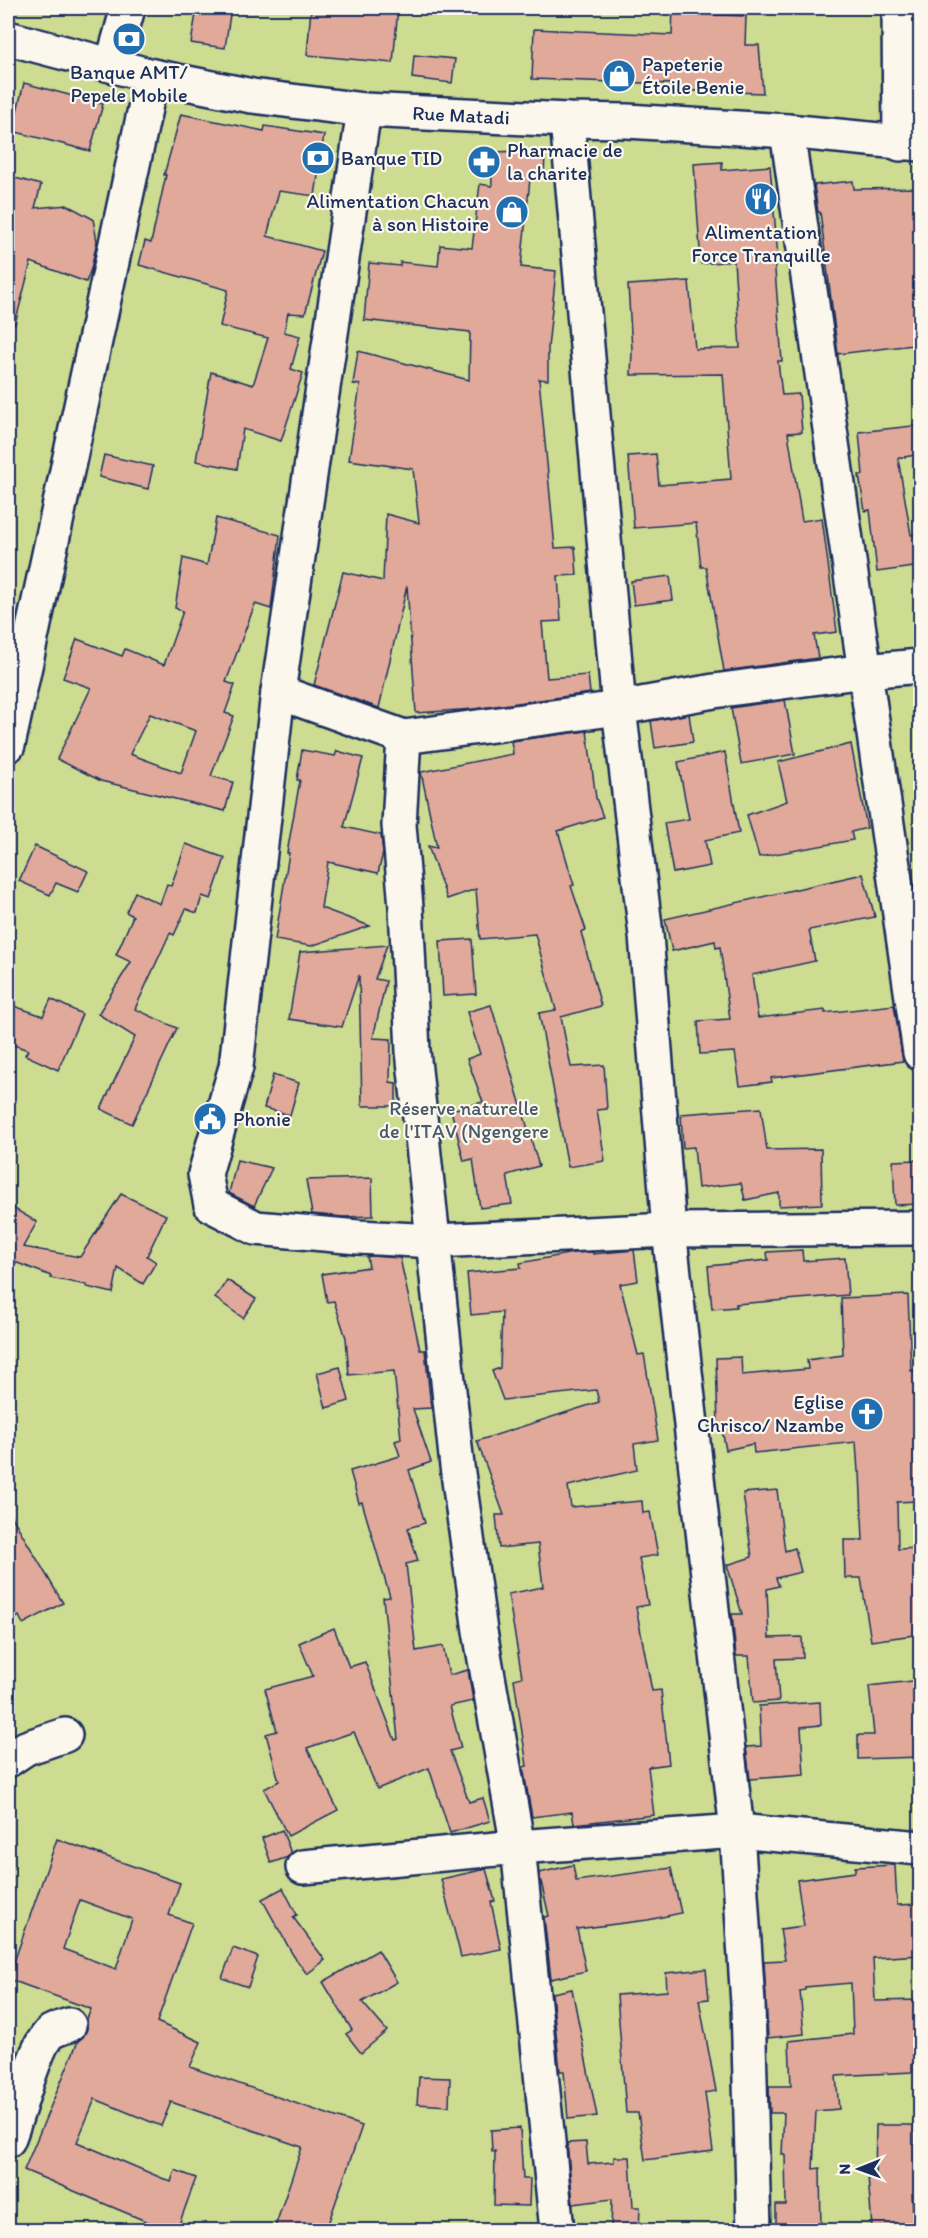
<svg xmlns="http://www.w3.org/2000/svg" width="928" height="2238" font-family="Itim,sans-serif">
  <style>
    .green { fill: #cddc90; stroke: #748677; stroke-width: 1.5 }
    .building { fill: #e1a99a; stroke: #1b2f5e; stroke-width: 1.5; fill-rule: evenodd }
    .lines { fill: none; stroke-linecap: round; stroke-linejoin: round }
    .minor-casing { stroke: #1b2f5e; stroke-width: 38 }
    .minor { stroke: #fbf7ec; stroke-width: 33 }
    .labels { text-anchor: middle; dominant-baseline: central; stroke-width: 4.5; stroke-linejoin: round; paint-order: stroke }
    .poi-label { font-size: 20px; fill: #1b2f5e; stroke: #fbf7ec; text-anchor: start }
    .street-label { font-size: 20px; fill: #1b2f5e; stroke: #fbf7ec }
    .park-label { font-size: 20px; fill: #485a6a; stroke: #fbf7ec }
  </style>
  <rect width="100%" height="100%" fill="#f6e7dc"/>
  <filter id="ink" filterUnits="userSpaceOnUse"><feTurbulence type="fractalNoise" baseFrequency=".0167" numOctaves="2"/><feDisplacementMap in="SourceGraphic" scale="12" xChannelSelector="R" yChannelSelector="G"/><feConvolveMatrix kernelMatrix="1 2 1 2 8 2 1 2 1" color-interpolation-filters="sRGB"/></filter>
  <g filter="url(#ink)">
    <rect class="green" x="8" y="8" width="912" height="2222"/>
    <g class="building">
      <polygon points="197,8 231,8 225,48 191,43"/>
      <polygon points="311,8 398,8 393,63 307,55"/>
      <polygon points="673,8 698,8 697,14 746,16 745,45 759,45 763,93 670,90 670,84 532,79 534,29 672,35"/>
      <polygon points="414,55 455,59 452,83 412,78"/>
      <polygon points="24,83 103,104 90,151 12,131"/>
      <polygon points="181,114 264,131 265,126 324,135 315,196 279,191 267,236 322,251 305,314 288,313 284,332 300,336 291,369 303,373 281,441 243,429 237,469 196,461 211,372 253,385 268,338 220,326 228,290 139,265 145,241 151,243 166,175 164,175"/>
      <polygon points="522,151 545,152 544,179 530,179 521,267 556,271 548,348 548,380 539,379 555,548 575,547 577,575 558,576 561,621 542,622 547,678 588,675 590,693 474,709 416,713 407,586 379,708 314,685 343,572 383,581 386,514 419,523 413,469 349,460 360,385 353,384 358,351 469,380 470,332 364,320 369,263 400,266 400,262 438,266 440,245 472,248 480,184 492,186 491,152"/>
      <polygon points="722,162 722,170 770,166 778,257 774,257 782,361 778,361 782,395 799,394 802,432 788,433 802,521 822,518 837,632 814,635 818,658 724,671 706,567 701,567 696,523 634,528 628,456 656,454 659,485 731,479 723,374 631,375 632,350 628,285 689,281 695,349 740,348 734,261 701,264 694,164"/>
      <polygon points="8,176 41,185 35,208 67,205 93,219 97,241 91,269 86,282 31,262 15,324 8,323"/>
      <polygon points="853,181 854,189 921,188 921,344 838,354 820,212 818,212 814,185"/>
      <polygon points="921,425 921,454 898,458 911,535 921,534 921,566 877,572 870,510 865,511 859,475 863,475 859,432"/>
      <polygon points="104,455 153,466 148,489 99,477"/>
      <path d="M 216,518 L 280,535 L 271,609 L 255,604 L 226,682 L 235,685 L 225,713 L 234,716 L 211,776 L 233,782 L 225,811 L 101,781 L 57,759 L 91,688 L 63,678 L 77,639 L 122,656 L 125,649 L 164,665 L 183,611 L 175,608 L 183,558 L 207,565 ZM 150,714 L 196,731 L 181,773 L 130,754 Z"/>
      <polygon points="670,576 673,600 634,605 631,581"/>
      <polygon points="785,700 795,754 741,764 731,708"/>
      <polygon points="689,714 693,742 655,748 651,721"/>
      <polygon points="587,731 596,798 603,817 558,831 574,885 571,886 586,930 581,932 601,1006 561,1017 571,1067 604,1065 607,1109 597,1110 605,1161 568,1167 539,1013 556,1010 535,934 480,939 476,889 447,899 428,846 437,848 421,772 513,754 511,741"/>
      <polygon points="851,744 867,828 851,832 853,840 759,857 747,815 787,801 778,762"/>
      <polygon points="302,750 335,756 337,751 363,758 344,827 381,835 383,853 378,873 328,862 321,908 370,926 311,946 275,940 289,853 287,853 300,780 297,780"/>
      <polygon points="725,752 739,833 705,840 710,866 673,873 664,823 689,819 678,762"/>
      <polygon points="186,844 225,858 211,899 202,896 197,913 186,909 174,935 170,933 135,1009 177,1028 132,1124 101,1109 135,1037 98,1014 131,962 116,955 133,916 126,912 135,892 160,904 167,884 171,886"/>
      <polygon points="35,846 88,871 78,892 56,883 50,895 19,881"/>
      <polygon points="863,874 875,917 809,930 815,961 752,975 758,1018 825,1010 825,1013 894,1005 903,1061 771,1078 772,1082 740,1086 735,1052 700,1054 698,1021 730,1019 720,947 716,948 715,941 672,951 665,919"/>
      <polygon points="472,939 476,994 443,996 440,941"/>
      <polygon points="387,945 375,979 386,981 373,1038 391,1039 390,1082 396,1083 396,1106 362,1106 359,975 342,1027 289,1019 300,952"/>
      <polygon points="51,999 82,1014 58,1070 25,1055 28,1050 8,1043 8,1004 43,1016"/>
      <polygon points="491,1005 539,1166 507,1175 512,1204 480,1208 473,1159 464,1161 451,1110 483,1102 467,1059 480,1054 467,1012"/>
      <polygon points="273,1075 299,1083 290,1115 264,1108"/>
      <polygon points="761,1108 767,1150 821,1149 822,1204 779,1206 779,1193 745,1200 741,1183 698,1188 694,1147 683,1148 681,1114"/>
      <polygon points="237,1160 272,1168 254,1206 229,1193"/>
      <polygon points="918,1160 920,1204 895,1205 893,1161"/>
      <polygon points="372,1178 373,1216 344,1217 312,1214 306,1180"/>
      <polygon points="121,1194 166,1215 147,1256 156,1262 143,1284 118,1268 113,1293 87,1287 87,1285 50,1278 51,1276 15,1262 8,1276 8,1205 37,1222 23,1247 80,1257"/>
      <polygon points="634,1250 638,1281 620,1284 638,1355 644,1354 658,1440 634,1444 637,1470 568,1486 571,1507 642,1501 643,1513 650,1512 658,1555 639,1558 648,1605 636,1607 652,1691 661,1690 669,1764 648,1767 654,1815 574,1824 572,1812 532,1817 523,1767 527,1766 514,1679 522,1677 508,1594 543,1587 538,1544 499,1548 496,1515 504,1515 477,1441 599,1402 596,1390 503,1400 492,1371 500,1368 502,1312 471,1315 467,1273 521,1268 520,1263 573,1253 593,1252 593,1254"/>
      <polygon points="802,1250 803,1261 845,1258 848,1295 736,1304 736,1307 712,1309 708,1266 768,1260 767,1252"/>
      <polygon points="371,1256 400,1258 420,1350 425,1350 431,1408 413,1409 431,1462 409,1470 425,1523 408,1528 418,1561 406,1564 416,1651 443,1646 449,1675 468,1670 473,1701 450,1706 461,1748 450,1751 469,1802 483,1798 490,1821 450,1833 429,1768 377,1789 354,1732 307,1748 338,1810 288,1836 264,1789 279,1781 266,1734 277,1731 265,1689 313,1676 299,1643 334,1628 349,1667 365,1662 395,1740 398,1739 383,1598 390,1597 362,1502 359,1503 350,1471 400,1456 395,1441 401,1439 394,1371 349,1375 346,1338 334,1301 327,1302 322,1274 369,1267 367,1257"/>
      <polygon points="227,1280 256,1299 243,1318 215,1298"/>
      <polygon points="908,1295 911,1371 921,1370 921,1462 916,1462 917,1501 897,1502 898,1549 921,1548 921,1634 871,1641 861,1578 845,1578 844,1540 863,1540 860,1472 858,1472 856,1442 754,1453 753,1444 726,1450 721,1425 718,1425 716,1358 741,1357 742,1375 808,1369 807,1360 843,1355 841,1298"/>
      <polygon points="340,1367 349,1401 326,1408 317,1373"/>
      <polygon points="777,1490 785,1551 795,1548 801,1572 776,1578 779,1586 767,1589 769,1638 802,1637 803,1658 776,1659 779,1701 753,1703 749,1656 736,1656 732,1614 742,1614 727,1565 752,1557 743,1493"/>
      <polygon points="8,1510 63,1603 23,1624 19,1616 8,1623"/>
      <polygon points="921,1680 921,1757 858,1759 858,1735 874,1735 869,1686"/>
      <polygon points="820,1702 821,1725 801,1727 804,1775 750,1779 746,1747 761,1746 759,1706"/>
      <polygon points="282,1830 291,1853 288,1857 271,1863 262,1838"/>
      <path d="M 57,1839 L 180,1883 L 169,1915 L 192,1923 L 157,2022 L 201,2042 L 190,2067 L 362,2126 L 326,2230 L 274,2230 L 302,2147 L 171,2102 L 161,2126 L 95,2099 L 77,2142 L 171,2182 L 175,2170 L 196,2178 L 177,2230 L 153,2230 L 155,2225 L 24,2170 L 78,2041 L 83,2037 L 87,2029 L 87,2019 L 91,2009 L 8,1979 ZM 80,1900 L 132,1919 L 116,1969 L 63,1949 Z"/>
      <polygon points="573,1865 576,1881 671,1868 681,1913 648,1920 577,1929 586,1971 551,1979 544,1917 549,1916 539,1873"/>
      <polygon points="895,1865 897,1905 921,1904 921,1955 873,1958 875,2001 921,2000 921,2064 912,2064 912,2072 836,2076 839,2109 816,2111 813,2169 820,2168 821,2230 776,2230 776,2205 786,2205 785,2154 782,2154 784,2113 770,2113 769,2086 791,2086 789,2041 853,2034 851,1983 805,1987 805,1990 800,1991 804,2034 768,2038 764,1961 785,1960 780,1929 804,1926 797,1880 855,1872 855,1867"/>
      <polygon points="486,1869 495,1901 491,1902 501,1949 461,1957 441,1879"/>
      <polygon points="283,1888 297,1915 293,1917 325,1960 307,1974 293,1955 262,1899"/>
      <polygon points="233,1948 258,1957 248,1987 222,1978"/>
      <polygon points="378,1950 397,1982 362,2002 387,2031 361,2053 346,2034 352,2030 323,1982"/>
      <polygon points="706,1969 709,1999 699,2000 716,2091 705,2093 713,2151 645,2160 638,2113 626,2113 617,1995 667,1991 666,1973"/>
      <polygon points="572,1989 597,2116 568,2119 564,2071 560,2071 552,1993"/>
      <polygon points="419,2077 450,2078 449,2106 417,2104"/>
      <polygon points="876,2125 915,2125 915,2165 921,2164 921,2194 912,2194 914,2225 872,2228 868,2176 875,2177"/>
      <polygon points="520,2128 523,2179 530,2179 529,2206 494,2205 495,2151 492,2152 491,2130"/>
      <polygon points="586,2142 588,2164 614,2162 614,2157 630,2157 633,2207 640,2207 639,2230 611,2230 612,2199 573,2204 567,2143"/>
    </g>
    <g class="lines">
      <g class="minor-casing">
        <g id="minor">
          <polyline points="899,8 900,144"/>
          <polyline points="8,38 152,76 252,96 364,110 567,120 627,121 787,131 920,144"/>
          <polyline points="112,65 128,8"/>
          <polyline points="364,110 278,692 236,1067 205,1174 211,1205 256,1228 358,1237 435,1241 669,1230 920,1228"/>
          <polyline points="567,120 619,708 646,935 669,1230 737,1831 748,2004 754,2230"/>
          <polyline points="787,131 920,1053"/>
          <polyline points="278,692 404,737 619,708 714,691 865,671 920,666"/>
          <polyline points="404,737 399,825 406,907 413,1051 457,1466 480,1631 518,1847 557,2230"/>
          <polyline points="8,745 152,76"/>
          <polyline points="8,1760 26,1748 65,1735"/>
          <polyline points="303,1867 518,1847 737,1831 920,1848"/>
          <path d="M 8,2140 C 18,2117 34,2045 51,2032 C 56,2029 63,2027 69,2025"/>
        </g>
      </g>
      <use href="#minor" class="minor"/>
    </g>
  </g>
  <defs>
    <g id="bank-disc" transform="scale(1.725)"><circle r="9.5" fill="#1f6fb2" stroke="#fbf7ec"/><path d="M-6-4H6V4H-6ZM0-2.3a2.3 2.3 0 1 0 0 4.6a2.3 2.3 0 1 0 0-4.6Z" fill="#fff"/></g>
    <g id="shop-disc" transform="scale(1.725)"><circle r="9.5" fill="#1f6fb2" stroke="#fbf7ec"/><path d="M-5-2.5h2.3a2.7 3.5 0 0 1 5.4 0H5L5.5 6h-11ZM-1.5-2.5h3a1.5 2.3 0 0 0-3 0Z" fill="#fff"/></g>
    <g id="pharmacy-disc" transform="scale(1.725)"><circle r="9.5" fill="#1f6fb2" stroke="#fbf7ec"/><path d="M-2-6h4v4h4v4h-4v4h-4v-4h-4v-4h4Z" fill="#fff"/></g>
    <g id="restaurant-disc" transform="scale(1.725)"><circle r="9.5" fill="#1f6fb2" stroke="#fbf7ec"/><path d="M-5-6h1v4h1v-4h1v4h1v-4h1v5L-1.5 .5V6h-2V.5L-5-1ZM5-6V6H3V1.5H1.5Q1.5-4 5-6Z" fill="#fff"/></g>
    <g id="civic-disc" transform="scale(1.725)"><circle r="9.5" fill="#1f6fb2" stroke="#fbf7ec"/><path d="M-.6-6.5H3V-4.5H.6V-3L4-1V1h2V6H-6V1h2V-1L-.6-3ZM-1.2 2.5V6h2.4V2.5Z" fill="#fff"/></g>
    <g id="church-disc" transform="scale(1.725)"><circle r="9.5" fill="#1f6fb2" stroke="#fbf7ec"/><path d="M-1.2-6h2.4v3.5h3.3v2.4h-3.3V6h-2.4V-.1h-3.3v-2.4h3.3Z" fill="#fff"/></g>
  </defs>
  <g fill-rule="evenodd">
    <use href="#bank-disc" x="129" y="39"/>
    <use href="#shop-disc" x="619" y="76"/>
    <use href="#bank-disc" x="318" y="158"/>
    <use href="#pharmacy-disc" x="484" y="162"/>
    <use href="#restaurant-disc" x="761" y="199"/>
    <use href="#shop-disc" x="512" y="212"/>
    <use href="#civic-disc" x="210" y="1119"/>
    <use href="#church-disc" x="867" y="1414"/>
  </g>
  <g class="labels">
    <g class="poi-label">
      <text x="642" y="64">Papeterie<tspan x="642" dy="23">Étoile Benie</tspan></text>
      <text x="129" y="72" text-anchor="middle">Banque AMT/<tspan x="129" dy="23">Pepele Mobile</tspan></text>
      <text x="507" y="150">Pharmacie de<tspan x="507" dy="23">la charite</tspan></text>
      <text x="341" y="158">Banque TID</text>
      <text x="489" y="201" text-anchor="end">Alimentation Chacun<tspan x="489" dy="23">à son Histoire</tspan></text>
      <text x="761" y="232" text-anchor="middle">Alimentation<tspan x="761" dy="23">Force Tranquille</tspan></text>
      <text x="233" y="1119">Phonie</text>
      <text x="844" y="1402" text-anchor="end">Eglise<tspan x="844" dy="23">Chrisco/ Nzambe</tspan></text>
    </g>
    <g class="street-label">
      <text transform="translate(461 115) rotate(3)">Rue Matadi</text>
    </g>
    <g class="park-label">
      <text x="464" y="1108">Réserve naturelle<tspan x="464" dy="23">de l'ITAV (Ngengere</tspan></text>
    </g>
  </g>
  <rect width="928" height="2238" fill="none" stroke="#fbf7ec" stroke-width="30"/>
  <rect x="15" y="15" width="898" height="2208" fill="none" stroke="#1b2f5e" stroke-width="2" filter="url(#ink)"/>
  <g transform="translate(859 2169) rotate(269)" stroke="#fbf7ec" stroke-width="4.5" paint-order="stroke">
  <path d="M0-4.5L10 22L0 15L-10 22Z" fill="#1b2f5e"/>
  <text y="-9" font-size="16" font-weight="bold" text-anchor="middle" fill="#1b2f5e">N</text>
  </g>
</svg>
